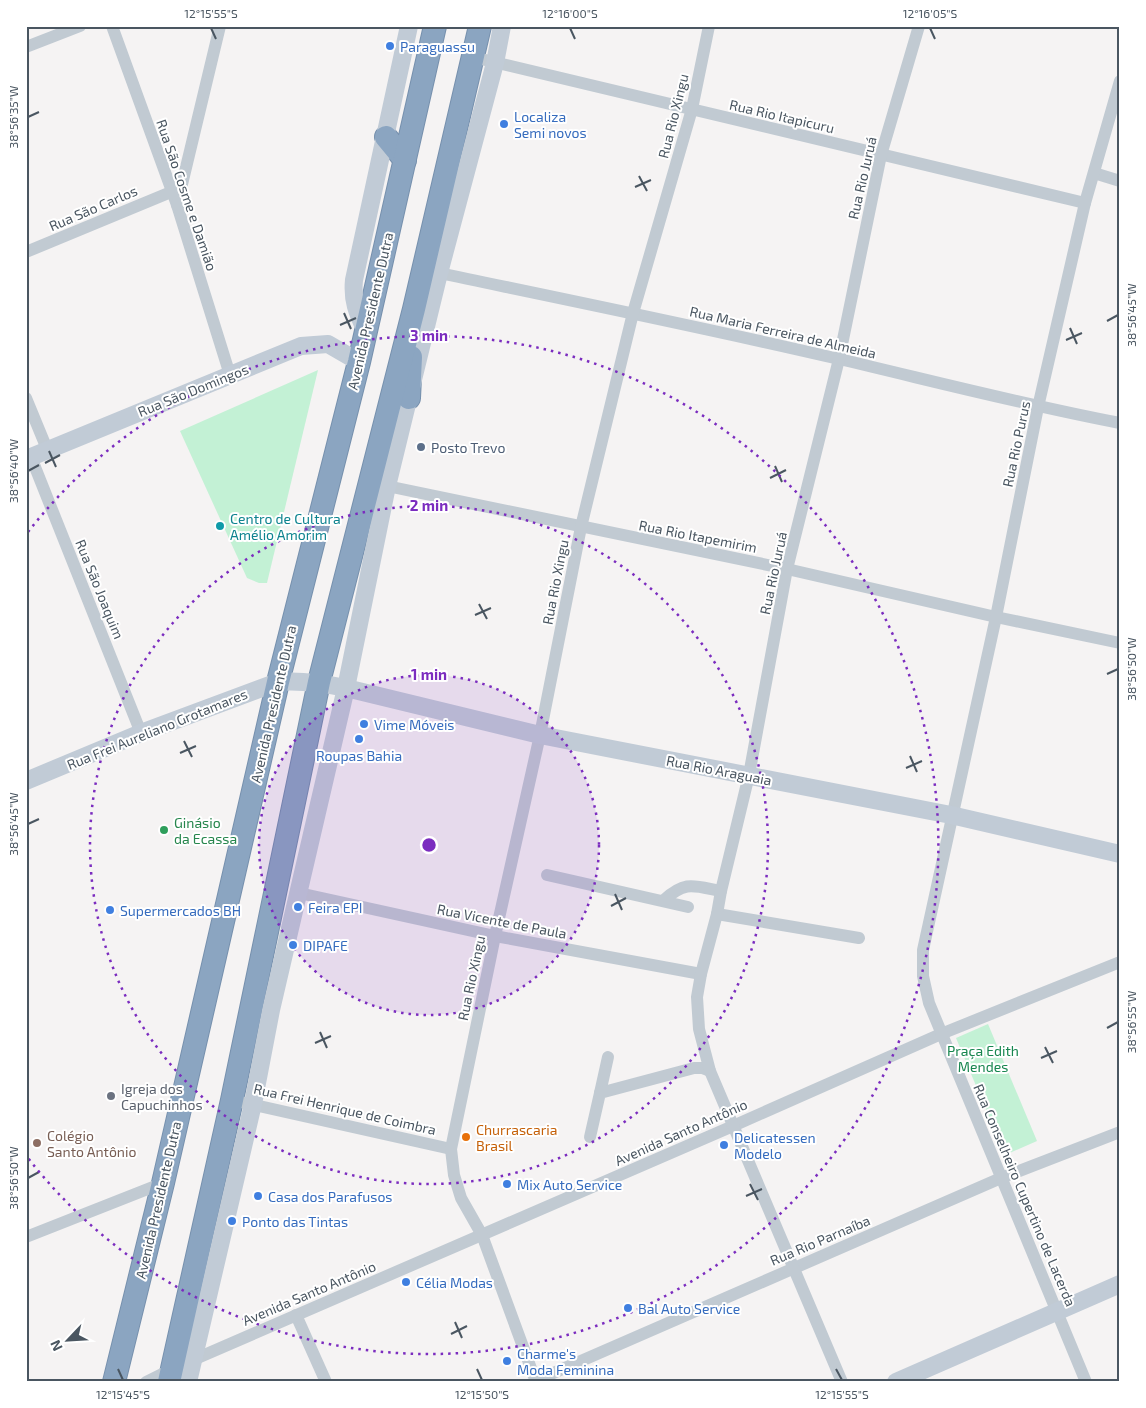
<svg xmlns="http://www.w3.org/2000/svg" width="1146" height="1408" font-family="'Exo 2',sans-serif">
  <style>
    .green { fill: #c3f1d5 }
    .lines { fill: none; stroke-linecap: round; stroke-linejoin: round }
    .highway-casing { stroke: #7690ad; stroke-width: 24 }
    .street { stroke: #c1cad2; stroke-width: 12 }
    .secondary { stroke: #c1cbd6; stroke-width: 18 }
    .highway { stroke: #8ba5c1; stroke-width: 22 }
    .ticks { fill: none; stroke: #4a5661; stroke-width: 2 }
    .ring { fill: none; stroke: #7b2cbf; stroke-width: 2.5; stroke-dasharray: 2.5 5 }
    .shop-dot { fill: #3f7fe0; stroke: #fff; stroke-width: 2 }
    .service-dot { fill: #5c6f8a; stroke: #fff; stroke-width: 2 }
    .culture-dot { fill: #0f9aa8; stroke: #fff; stroke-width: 2 }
    .leisure-dot { fill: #2e9e5b; stroke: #fff; stroke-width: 2 }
    .worship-dot { fill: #6b7280; stroke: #fff; stroke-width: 2 }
    .food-dot { fill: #e8710a; stroke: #fff; stroke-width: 2 }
    .education-dot { fill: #8d6e63; stroke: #fff; stroke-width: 2 }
    .labels { text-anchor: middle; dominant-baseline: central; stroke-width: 4; stroke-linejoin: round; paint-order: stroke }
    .shop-label { font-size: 14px; fill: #366cbe; stroke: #fff; text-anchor: start }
    .street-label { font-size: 14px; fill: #4a5661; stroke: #fff }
    .service-label { font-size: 14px; fill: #4e5e75; stroke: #fff; text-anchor: start }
    .culture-label { font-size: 14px; fill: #0d838f; stroke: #fff; text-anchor: start }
    .leisure-label { font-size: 14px; fill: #27864d; stroke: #fff; text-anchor: start }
    .park-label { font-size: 14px; fill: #17864f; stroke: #fff }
    .worship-label { font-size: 14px; fill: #5b616d; stroke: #fff; text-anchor: start }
    .food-label { font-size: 14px; fill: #c56008; stroke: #fff; text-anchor: start }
    .education-label { font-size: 14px; fill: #785e54; stroke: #fff; text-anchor: start }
    .centre { fill: #7b2cbf; stroke: #fff; stroke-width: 2.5 }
    .ring-label { font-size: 15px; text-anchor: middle; font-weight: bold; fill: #7b2cbf; stroke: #fff; stroke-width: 4; stroke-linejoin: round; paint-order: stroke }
    .neatline { fill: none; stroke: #4a5661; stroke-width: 2 }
    .ticks-label { font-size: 12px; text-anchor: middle; fill: #4a5661 }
  </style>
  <rect width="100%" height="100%" fill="#f5f3f3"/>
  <g class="green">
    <polygon points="318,370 267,583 259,583 247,578 180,431"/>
    <polygon points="988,1024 1037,1141 1005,1155 956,1038"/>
  </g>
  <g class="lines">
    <g class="highway-casing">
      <g id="highway">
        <polyline points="386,137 405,160"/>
        <polyline points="409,398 411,357"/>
        <polyline points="114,1382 163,1183 278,682 359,362 435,26"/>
        <polyline points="169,1382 232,1100 319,682 414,309 480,26"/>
      </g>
    </g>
    <g class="street">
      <polyline points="112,26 177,205 230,375"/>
      <polyline points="26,47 80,26"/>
      <polyline points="473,57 1085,203"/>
      <polyline points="1094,173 1120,181"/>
      <polyline points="177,205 220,26"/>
      <polyline points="26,252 171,192"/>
      <path d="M 439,273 C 573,301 706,328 839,359 C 933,381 1025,405 1120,423"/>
      <polyline points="26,398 47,449"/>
      <polyline points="31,457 141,733"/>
      <polyline points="387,486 787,569 996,617 1120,643"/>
      <polyline points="547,875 688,907"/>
      <polyline points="299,893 495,936 701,974"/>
      <path d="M 664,900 C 686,880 694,886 721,891"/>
      <polyline points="717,914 859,938"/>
      <polyline points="600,1093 608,1057"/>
      <polyline points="232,1100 451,1149"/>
      <polyline points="590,1137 600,1093 694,1068 702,1068 710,1071"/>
      <polyline points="26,1237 163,1183"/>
      <polyline points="296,1315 326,1382"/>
      <polyline points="535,1381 1001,1178 1120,1132"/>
      <polyline points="146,1382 172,1369 733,1126 941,1034 1120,962"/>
      <polyline points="536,1382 482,1235 461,1198 454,1175 451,1149 495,936 540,735 581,527 633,313 692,109 709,26"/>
      <polyline points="842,1382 710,1071 699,1029 697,997 701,974 717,914 721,891 749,775 787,569 839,359 881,155 919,26"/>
      <polyline points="1086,1382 929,1003 923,976 923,950 996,617 1038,407 1085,203 1120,81"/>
    </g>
    <g class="secondary">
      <path d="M 366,331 C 357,313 352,300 354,280 L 409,26"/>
      <polyline points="26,459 301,346 328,344 359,362"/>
      <path d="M 26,781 L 141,733 L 278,682 C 301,680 322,683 346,688 L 540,735 L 951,815 L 1120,854"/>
      <polyline points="188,1382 253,1104 271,1010 346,688 387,486 439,273 495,63 502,26"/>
      <polyline points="896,1382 1120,1284"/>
    </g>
    <use href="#highway" class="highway"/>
  </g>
  <path class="ticks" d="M 211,28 L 216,39M 570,28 L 575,39M 930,28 L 935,39M 28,117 L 39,112M 639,176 L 647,191M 635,187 L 651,180M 344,313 L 351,329M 1107,321 L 1118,315M 340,325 L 356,318M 1070,328 L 1077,344M 1066,340 L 1082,333M 49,451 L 56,467M 45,463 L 60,455M 775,466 L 782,482M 28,471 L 39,465M 770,478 L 786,470M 479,604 L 487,619M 475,615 L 491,608M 1107,674 L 1118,669M 184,741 L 192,757M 180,753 L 196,746M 910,756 L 917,772M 906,768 L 922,761M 28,824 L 39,819M 615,894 L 622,910M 611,906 L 626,898M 1107,1028 L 1118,1022M 320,1032 L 327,1048M 315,1043 L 331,1036M 1045,1047 L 1053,1063M 1041,1058 L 1057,1051M 28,1178 L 39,1172M 750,1184 L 758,1200M 746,1196 L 762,1189M 455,1322 L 462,1338M 451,1334 L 467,1326M 118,1369 L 123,1380M 477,1369 L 482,1380M 836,1369 L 842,1380"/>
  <circle cx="429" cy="845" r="170" fill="#7b2cbf" fill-opacity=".12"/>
  <g class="ring">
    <circle cx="429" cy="845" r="170"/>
    <circle cx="429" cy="845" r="339"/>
    <path d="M28 532A509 509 0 1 1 28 1158"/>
  </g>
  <g class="shop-dot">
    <circle cx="390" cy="46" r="5"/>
    <circle cx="504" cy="124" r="5"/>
    <circle cx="364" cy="724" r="5"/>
    <circle cx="359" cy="739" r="5"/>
    <circle cx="298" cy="907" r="5"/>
    <circle cx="110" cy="910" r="5"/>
    <circle cx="293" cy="945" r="5"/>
    <circle cx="724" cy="1145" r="5"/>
    <circle cx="507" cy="1184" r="5"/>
    <circle cx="258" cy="1196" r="5"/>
    <circle cx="232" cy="1221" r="5"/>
    <circle cx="406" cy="1282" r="5"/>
    <circle cx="628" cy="1308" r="5"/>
    <circle cx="507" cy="1361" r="5"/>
  </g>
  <circle class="service-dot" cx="421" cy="447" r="5"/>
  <circle class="culture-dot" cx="220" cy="526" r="5"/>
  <circle class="leisure-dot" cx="164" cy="830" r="5"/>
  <circle class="worship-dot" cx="111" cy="1096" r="5"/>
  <circle class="food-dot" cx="466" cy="1137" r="5"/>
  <circle class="education-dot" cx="37" cy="1143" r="5"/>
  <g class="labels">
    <g class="shop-label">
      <text x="400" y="46">Paraguassu</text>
      <text x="514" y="116">Localiza<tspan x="514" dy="16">Semi novos</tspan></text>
      <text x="374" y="724">Vime Móveis</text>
      <text x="359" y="755" text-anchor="middle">Roupas Bahia</text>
      <text x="308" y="907">Feira EPI</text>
      <text x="120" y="910">Supermercados BH</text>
      <text x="303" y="945">DIPAFE</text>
      <text x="734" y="1137">Delicatessen<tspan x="734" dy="16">Modelo</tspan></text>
      <text x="517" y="1184">Mix Auto Service</text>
      <text x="268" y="1196">Casa dos Parafusos</text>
      <text x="242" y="1221">Ponto das Tintas</text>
      <text x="416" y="1282">Célia Modas</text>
      <text x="638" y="1308">Bal Auto Service</text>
      <text x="517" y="1353">Charme's<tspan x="517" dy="16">Moda Feminina</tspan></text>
    </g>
    <g class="street-label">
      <text transform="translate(673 116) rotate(-76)">Rua Rio Xingu</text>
      <text transform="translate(782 116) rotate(13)">Rua Rio Itapicuru</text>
      <text transform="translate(862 178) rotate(-77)">Rua Rio Juruá</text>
      <text transform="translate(187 195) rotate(71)">Rua São Cosme e Damião</text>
      <text transform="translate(93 208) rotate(-23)">Rua São Carlos</text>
      <text transform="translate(370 311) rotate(-77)">Avenida Presidente Dutra</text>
      <text transform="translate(783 332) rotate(13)">Rua Maria Ferreira de Almeida</text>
      <text transform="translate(193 390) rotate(-22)">Rua São Domingos</text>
      <text transform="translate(1016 444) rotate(-78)">Rua Rio Purus</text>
      <text transform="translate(698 536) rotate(11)">Rua Rio Itapemirim</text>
      <text transform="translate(773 573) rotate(-78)">Rua Rio Juruá</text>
      <text transform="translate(555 582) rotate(-79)">Rua Rio Xingu</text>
      <text transform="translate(100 589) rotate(68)">Rua São Joaquim</text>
      <text transform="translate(273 704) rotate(-77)">Avenida Presidente Dutra</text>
      <text transform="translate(157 729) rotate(-22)">Rua Frei Aureliano Grotamares</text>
      <text transform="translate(719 770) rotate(11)">Rua Rio Araguaia</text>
      <text transform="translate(502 921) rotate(11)">Rua Vicente de Paula</text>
      <text transform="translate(471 978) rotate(-78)">Rua Rio Xingu</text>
      <text transform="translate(345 1109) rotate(13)">Rua Frei Henrique de Coimbra</text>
      <text transform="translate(681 1132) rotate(-24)">Avenida Santo Antônio</text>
      <text transform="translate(1025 1195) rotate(67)">Rua Conselheiro Cupertino de Lacerda</text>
      <text transform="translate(158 1200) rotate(-77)">Avenida Presidente Dutra</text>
      <text transform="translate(820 1240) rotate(-23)">Rua Rio Parnaíba</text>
      <text transform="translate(309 1293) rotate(-23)">Avenida Santo Antônio</text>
    </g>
    <g class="service-label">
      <text x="431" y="447">Posto Trevo</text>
    </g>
    <g class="culture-label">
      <text x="230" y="518">Centro de Cultura<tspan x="230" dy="16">Amélio Amorim</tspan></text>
    </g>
    <g class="leisure-label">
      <text x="174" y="822">Ginásio<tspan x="174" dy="16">da Ecassa</tspan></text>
    </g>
    <g class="park-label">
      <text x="983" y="1050">Praça Edith<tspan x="983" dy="16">Mendes</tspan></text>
    </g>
    <g class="worship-label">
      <text x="121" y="1088">Igreja dos<tspan x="121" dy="16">Capuchinhos</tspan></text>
    </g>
    <g class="food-label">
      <text x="476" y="1129">Churrascaria<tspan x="476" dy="16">Brasil</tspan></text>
    </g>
    <g class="education-label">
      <text x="47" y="1135">Colégio<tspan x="47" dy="16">Santo Antônio</tspan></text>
    </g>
  </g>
  <circle cx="429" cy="845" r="8" class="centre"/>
  <g class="ring-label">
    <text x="429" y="341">3 min</text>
    <text x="429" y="511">2 min</text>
    <text x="429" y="680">1 min</text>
  </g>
  <rect width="1146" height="1408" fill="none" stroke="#ffffff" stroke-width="55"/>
  <g transform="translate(68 1340) rotate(245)" stroke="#ffffff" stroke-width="4" paint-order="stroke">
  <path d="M0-4L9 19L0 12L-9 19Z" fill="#4a5661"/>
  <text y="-8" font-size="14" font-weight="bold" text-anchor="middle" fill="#4a5661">N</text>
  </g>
  <rect x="28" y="28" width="1090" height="1352" class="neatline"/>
  <g class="ticks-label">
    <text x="211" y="18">12°15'55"S</text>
    <text x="570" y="18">12°16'00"S</text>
    <text x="930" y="18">12°16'05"S</text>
    <text transform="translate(14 117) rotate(-90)" y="4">38°56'35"W</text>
    <text transform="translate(1132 315) rotate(-90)" y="4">38°56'45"W</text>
    <text transform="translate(14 471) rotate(-90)" y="4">38°56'40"W</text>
    <text transform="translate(1132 669) rotate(-90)" y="4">38°56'50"W</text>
    <text transform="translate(14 824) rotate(-90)" y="4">38°56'45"W</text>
    <text transform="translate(1132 1022) rotate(-90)" y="4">38°56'55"W</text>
    <text transform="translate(14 1178) rotate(-90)" y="4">38°56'50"W</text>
    <text x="123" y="1399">12°15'45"S</text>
    <text x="482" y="1399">12°15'50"S</text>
    <text x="842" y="1399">12°15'55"S</text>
  </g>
</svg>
